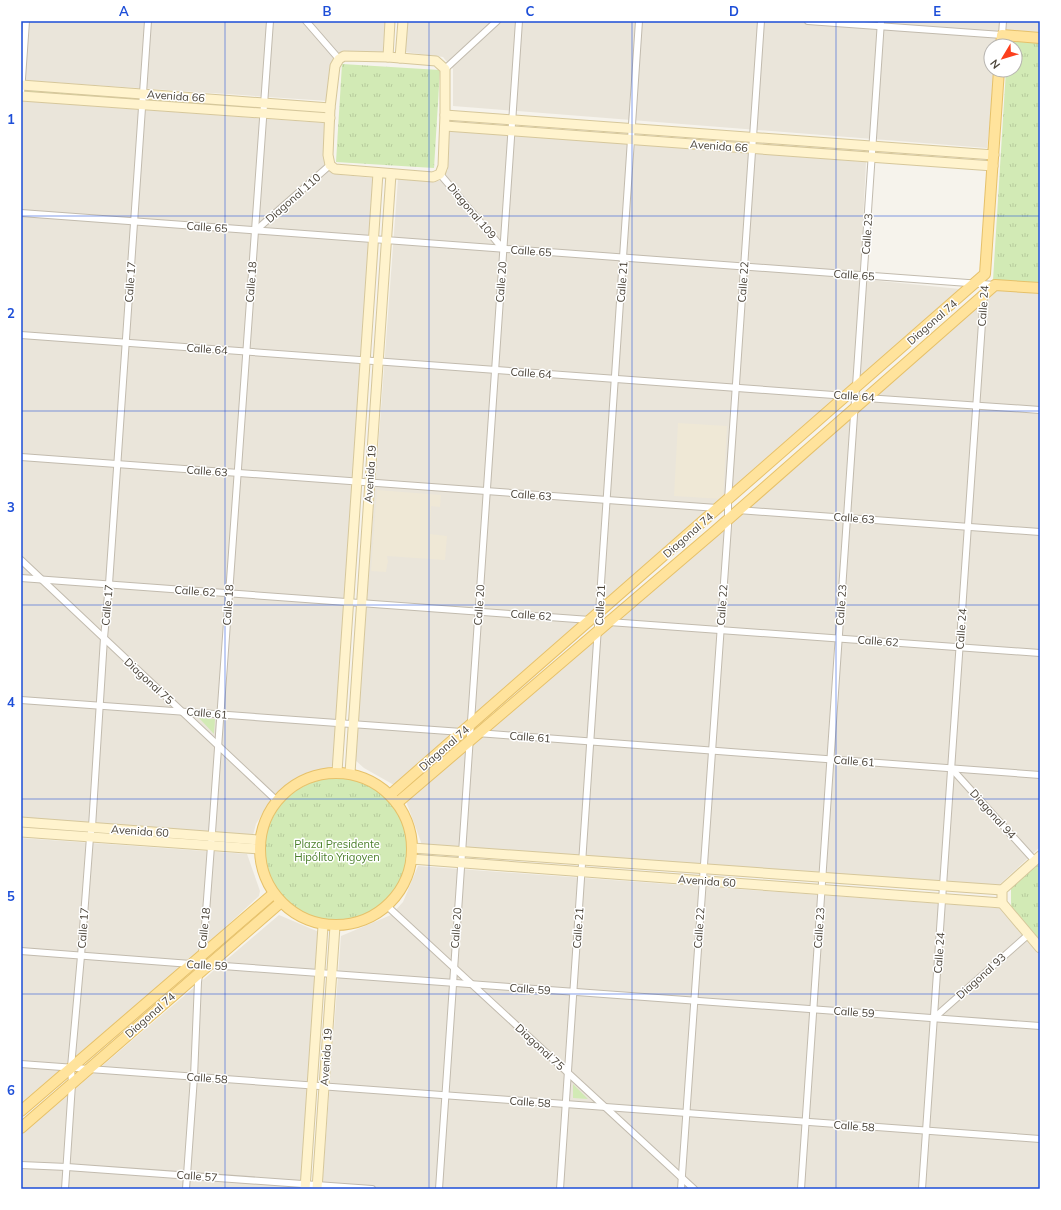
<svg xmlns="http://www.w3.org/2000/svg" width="1061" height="1210" font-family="Mulish,sans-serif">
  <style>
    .residential { fill: #eae5da }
    .education { fill: #efe8d6 }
    .grass { fill: url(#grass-dots) }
    .park { fill: url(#park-tufts) }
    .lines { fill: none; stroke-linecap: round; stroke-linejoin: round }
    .street-casing { stroke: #c2bbae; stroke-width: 8 }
    .secondary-casing { stroke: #d6c79b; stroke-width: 11 }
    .primary-casing { stroke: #e6c16a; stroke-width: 12 }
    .street { stroke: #fff; stroke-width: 6 }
    .secondary { stroke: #fff3cd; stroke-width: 9 }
    .primary { stroke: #ffe39c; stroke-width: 10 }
    .grid { fill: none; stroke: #1d4ed8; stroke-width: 1; stroke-opacity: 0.55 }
    .labels { text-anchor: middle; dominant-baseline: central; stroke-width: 3; stroke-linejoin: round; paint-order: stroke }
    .street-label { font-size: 11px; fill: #4b4439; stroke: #fff }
    .park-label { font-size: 11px; fill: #4a7f2a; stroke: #fff }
    .neatline { fill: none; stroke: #1d4ed8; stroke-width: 1.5 }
    .grid-label { font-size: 13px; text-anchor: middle; font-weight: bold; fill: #1d4ed8 }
  </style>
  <defs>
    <pattern id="grass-dots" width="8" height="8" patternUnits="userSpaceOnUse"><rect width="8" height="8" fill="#d2eab5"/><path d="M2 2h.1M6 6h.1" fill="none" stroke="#b6ca9c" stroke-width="1.8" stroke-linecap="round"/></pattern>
    <pattern id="park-tufts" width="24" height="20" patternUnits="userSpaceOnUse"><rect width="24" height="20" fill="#d2eab5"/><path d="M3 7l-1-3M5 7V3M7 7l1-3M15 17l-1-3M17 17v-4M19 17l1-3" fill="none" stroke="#b6ca9c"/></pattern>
  </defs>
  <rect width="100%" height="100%" fill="#f6f3ec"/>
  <g class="residential">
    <polygon points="21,21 385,21 383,53 343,53 333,60 328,101 21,80"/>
    <polygon points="407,21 1040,21 1040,35 1000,32 998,46 991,46 991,70 996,70 987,148 453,106 453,69 443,57 405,52"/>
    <polygon points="21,101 324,123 325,157 324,164 331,172 342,175 373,178 333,766 303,776 289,784 270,801 256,824 253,835 21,819"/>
    <polygon points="448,130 866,162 860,279 960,289 959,295 394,785 364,768 355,760 398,179 439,181 448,170"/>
    <polygon points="996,290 1040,294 1040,847 999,885 422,845 406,801"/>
    <polygon points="21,838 247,854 260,891 259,896 191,959 21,1103"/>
    <polygon points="418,866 999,908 1040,955 1040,1189 322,1189 341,936 391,915 403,902"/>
    <polygon points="279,915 319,932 300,1189 21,1189 21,1135"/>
  </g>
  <g class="education">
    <polygon points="678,423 727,426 723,499 674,496"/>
    <polygon points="377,490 441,495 440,507 431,506 430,534 447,536 445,560 387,556 388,562 387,565 386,572 371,571"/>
  </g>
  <polygon class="grass" points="21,88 321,109 323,112 320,115 21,93"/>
  <g class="park">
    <polygon points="1007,39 1040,41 1040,284 993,280 1006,70 1015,70 1015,46 1007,46"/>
    <polygon points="342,64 440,70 434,168 336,162"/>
    <polygon points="199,718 215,719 214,734"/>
    <circle cx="337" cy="850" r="72"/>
    <polygon points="1040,861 1040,942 1011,907 1011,888"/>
    <polygon points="573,1084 588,1099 573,1098"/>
  </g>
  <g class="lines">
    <g class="street-casing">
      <g id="street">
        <polyline points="306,21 339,59"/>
        <polyline points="808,21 1002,35 1003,21"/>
        <polyline points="445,69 497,21"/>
        <polyline points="21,93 26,21"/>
        <polyline points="440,174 503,249"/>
        <polyline points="21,213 995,285"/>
        <polyline points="255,231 330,165"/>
        <polyline points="21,335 847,396"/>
        <polyline points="866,398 1040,410"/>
        <polyline points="21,457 717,508"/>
        <polyline points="738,510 1040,532"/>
        <polyline points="21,560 277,801"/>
        <polyline points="21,578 590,620"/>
        <polyline points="609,622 1040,653"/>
        <polyline points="21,700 462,732"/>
        <polyline points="477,733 1040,775"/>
        <polyline points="951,768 1035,861"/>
        <polyline points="387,906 694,1189"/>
        <polyline points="21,951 191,964"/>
        <polyline points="210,965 1040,1026"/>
        <polyline points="934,1018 1029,934"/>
        <polyline points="21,1064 1040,1139"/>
        <polyline points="21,1165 67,1167 372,1189"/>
        <polyline points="65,1189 72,1084 71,1067 81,956 90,837 92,827 104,638 109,584 148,21"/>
        <polyline points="186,1189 194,1077 198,982 204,939 211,846 270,21"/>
        <polyline points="439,1189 519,21"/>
        <polyline points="560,1189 639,21"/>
        <polyline points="681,1189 728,526 728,500 761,21"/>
        <polyline points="801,1189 881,21"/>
        <polyline points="922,1189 984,294"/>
      </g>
    </g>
    <g class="secondary-casing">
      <g id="secondary">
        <polygon points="344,56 388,57 436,61 445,69 445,115 443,166 440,174 433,177 335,169 330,165 328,155 330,108 335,66 339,59"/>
        <polyline points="388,57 390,21"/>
        <polyline points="400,58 403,21"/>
        <polyline points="21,85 330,108"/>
        <polyline points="21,96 330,118"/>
        <polyline points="445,115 994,155"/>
        <polyline points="445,126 993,166"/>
        <polyline points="337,772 378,173"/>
        <polyline points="350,773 391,174"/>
        <polyline points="21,822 258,840"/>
        <polyline points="21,832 258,849"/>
        <polyline points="412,848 1002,890"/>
        <polyline points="1040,856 1002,890 1002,903 1040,948"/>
        <polyline points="411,859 1002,903"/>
        <polyline points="305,1189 323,926"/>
        <polyline points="317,1189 335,926"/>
      </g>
    </g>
    <g class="primary-casing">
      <g id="primary">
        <polyline points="1001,46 1002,35 1040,38"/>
        <circle cx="336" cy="849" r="76"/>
        <polyline points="390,795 985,274 999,70"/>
        <polyline points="397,803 715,531 995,285 1040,288"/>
        <polyline points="21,1111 273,894"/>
        <polyline points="21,1128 280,903"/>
      </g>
    </g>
    <use href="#street" class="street"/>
    <use href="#secondary" class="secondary"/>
    <use href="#primary" class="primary"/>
  </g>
  <path class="grid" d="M 225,21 L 225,1189M 429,21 L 429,1189M 632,21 L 632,1189M 836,21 L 836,1189M 21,216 L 1040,216M 21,411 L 1040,411M 21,605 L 1040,605M 21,799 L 1040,799M 21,994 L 1040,994"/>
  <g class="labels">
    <g class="street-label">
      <text transform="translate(176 96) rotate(4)">Avenida 66</text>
      <text transform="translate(719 146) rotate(4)">Avenida 66</text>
      <text transform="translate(293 198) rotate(-41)">Diagonal 110</text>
      <text transform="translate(472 211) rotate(50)">Diagonal 109</text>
      <text transform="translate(207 227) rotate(4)">Calle 65</text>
      <text transform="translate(867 234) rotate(-86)">Calle 23</text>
      <text transform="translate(531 251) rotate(4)">Calle 65</text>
      <text transform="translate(854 275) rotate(4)">Calle 65</text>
      <text transform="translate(130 282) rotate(-86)">Calle 17</text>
      <text transform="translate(251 282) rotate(-86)">Calle 18</text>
      <text transform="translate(501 282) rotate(-86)">Calle 20</text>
      <text transform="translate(622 282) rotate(-86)">Calle 21</text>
      <text transform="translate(743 282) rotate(-86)">Calle 22</text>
      <text transform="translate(983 306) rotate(-86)">Calle 24</text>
      <text transform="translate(932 322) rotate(-41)">Diagonal 74</text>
      <text transform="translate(207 349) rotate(4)">Calle 64</text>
      <text transform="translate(531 373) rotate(4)">Calle 64</text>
      <text transform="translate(854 396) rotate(4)">Calle 64</text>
      <text transform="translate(207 471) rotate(4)">Calle 63</text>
      <text transform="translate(370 474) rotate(-86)">Avenida 19</text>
      <text transform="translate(531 495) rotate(4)">Calle 63</text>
      <text transform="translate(854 518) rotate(4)">Calle 63</text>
      <text transform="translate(688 535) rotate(-41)">Diagonal 74</text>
      <text transform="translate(195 591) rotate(4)">Calle 62</text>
      <text transform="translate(107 605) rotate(-85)">Calle 17</text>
      <text transform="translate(228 605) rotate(-86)">Calle 18</text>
      <text transform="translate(479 605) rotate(-86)">Calle 20</text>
      <text transform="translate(600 605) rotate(-87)">Calle 21</text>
      <text transform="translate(722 605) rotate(-86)">Calle 22</text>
      <text transform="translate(841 605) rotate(-86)">Calle 23</text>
      <text transform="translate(531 615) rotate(4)">Calle 62</text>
      <text transform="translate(961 629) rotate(-86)">Calle 24</text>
      <text transform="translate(878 641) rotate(4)">Calle 62</text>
      <text transform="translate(149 681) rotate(43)">Diagonal 75</text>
      <text transform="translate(207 713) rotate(5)">Calle 61</text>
      <text transform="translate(530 737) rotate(4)">Calle 61</text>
      <text transform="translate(444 748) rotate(-41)">Diagonal 74</text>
      <text transform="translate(854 761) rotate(4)">Calle 61</text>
      <text transform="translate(993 814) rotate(48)">Diagonal 94</text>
      <text transform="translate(140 831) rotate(4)">Avenida 60</text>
      <text transform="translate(707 881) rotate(4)">Avenida 60</text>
      <text transform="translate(83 928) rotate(-86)">Calle 17</text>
      <text transform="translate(204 928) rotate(-84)">Calle 18</text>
      <text transform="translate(456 928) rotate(-86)">Calle 20</text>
      <text transform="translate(578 928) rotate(-86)">Calle 21</text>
      <text transform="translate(699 928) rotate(-86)">Calle 22</text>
      <text transform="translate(819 928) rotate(-86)">Calle 23</text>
      <text transform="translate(939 953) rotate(-86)">Calle 24</text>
      <text transform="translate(207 965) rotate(3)">Calle 59</text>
      <text transform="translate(981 976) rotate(-42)">Diagonal 93</text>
      <text transform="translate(530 989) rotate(4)">Calle 59</text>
      <text transform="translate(854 1012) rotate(4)">Calle 59</text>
      <text transform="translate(150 1015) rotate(-41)">Diagonal 74</text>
      <text transform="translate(540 1047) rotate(43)">Diagonal 75</text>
      <text transform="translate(326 1057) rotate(-86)">Avenida 19</text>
      <text transform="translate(207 1078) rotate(4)">Calle 58</text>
      <text transform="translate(530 1102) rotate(4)">Calle 58</text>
      <text transform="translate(854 1126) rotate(4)">Calle 58</text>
      <text transform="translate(197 1176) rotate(4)">Calle 57</text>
    </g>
    <g class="park-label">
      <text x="337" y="844">Plaza Presidente<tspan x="337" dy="13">Hipólito Yrigoyen</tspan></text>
    </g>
  </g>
  <rect width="1061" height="1210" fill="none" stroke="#ffffff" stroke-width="44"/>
  <g transform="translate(1003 58) rotate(232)"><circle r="19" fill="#ffffff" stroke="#b7b4b0"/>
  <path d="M0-3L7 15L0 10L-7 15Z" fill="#fc3f1d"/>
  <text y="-6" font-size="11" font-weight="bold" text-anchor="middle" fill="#4b4439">N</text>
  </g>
  <rect x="22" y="22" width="1017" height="1166" class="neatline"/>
  <g class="grid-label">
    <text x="124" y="16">A</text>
    <text x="327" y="16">B</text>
    <text x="530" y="16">C</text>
    <text x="734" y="16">D</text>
    <text x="937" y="16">E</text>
    <text x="11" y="124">1</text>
    <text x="11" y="318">2</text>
    <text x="11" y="512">3</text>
    <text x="11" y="707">4</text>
    <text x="11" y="901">5</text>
    <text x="11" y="1095">6</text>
  </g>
</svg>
